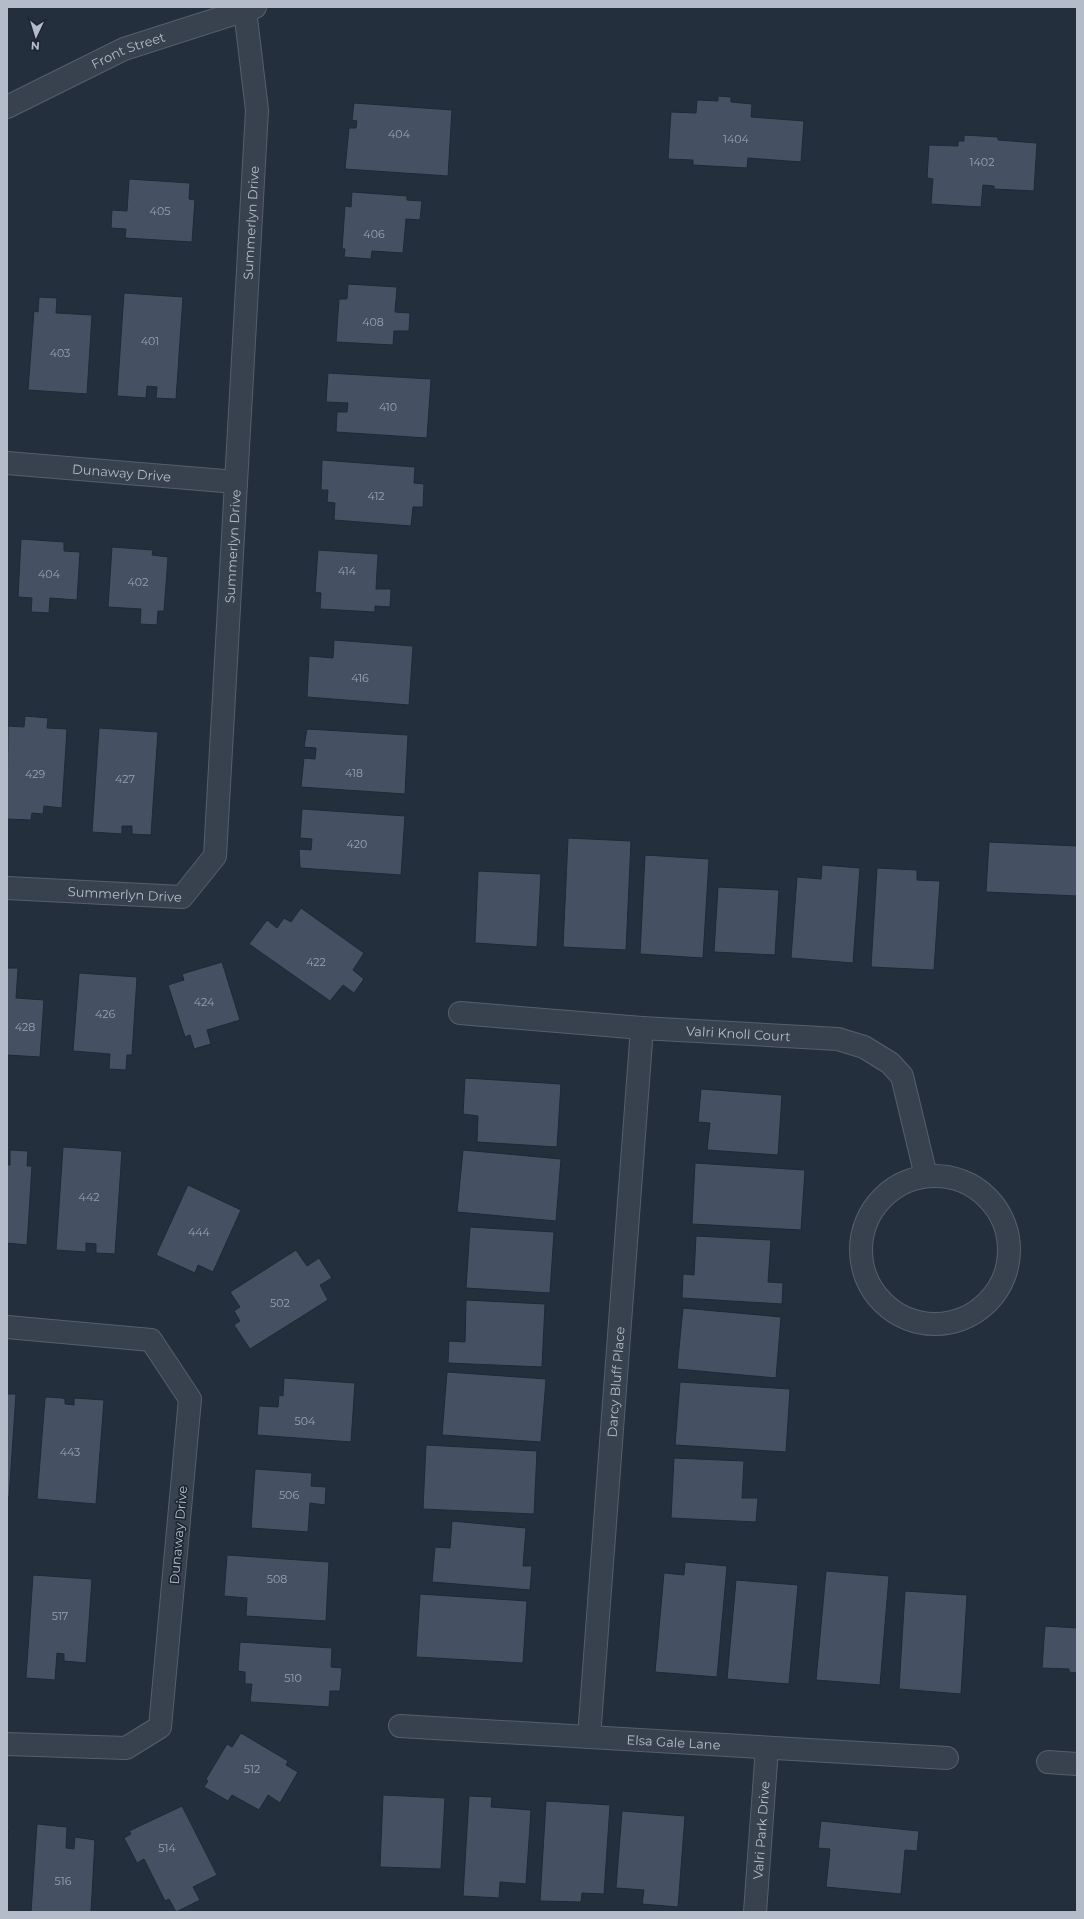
<svg xmlns="http://www.w3.org/2000/svg" width="1084" height="1919" font-family="Montserrat,sans-serif">
  <style>
    .building { fill: #455162; stroke: #1f2835 }
    .lines { fill: none; stroke-linecap: round; stroke-linejoin: round }
    .minor-casing { stroke: #565f6c; stroke-width: 24 }
    .tertiary-casing { stroke: #565f6c; stroke-width: 24 }
    .minor { stroke: #38414e; stroke-width: 22 }
    .tertiary { stroke: #38414e; stroke-width: 22 }
    .labels { text-anchor: middle; dominant-baseline: central; stroke-width: 3.5; stroke-linejoin: round; paint-order: stroke }
    .number-label { font-size: 11px; fill: #98a1af }
    .street-label { font-size: 13px; fill: #b4bcc9; stroke: #1d2633 }
  </style>
  <rect width="100%" height="100%" fill="#242f3e"/>
  <g class="building">
    <polygon points="718,96 731,97 731,102 752,104 751,117 804,121 801,162 748,158 747,168 693,165 693,160 668,159 671,112 696,113 697,100 718,101"/>
    <polygon points="354,103 452,110 448,176 345,169 349,128 356,128 357,121 352,120"/>
    <polygon points="964,135 998,137 998,140 1037,143 1034,191 994,189 994,186 983,185 981,207 931,204 933,179 927,178 929,145 958,146 958,141 964,141"/>
    <polygon points="129,179 190,183 189,199 195,200 192,242 125,238 126,229 111,228 112,210 127,211"/>
    <polygon points="352,192 407,196 407,200 422,201 420,220 406,219 403,253 372,251 371,259 344,257 345,249 342,249 345,206 351,207"/>
    <polygon points="348,284 397,287 395,312 410,313 409,331 394,331 393,345 336,342 339,299 347,299"/>
    <polygon points="124,293 183,297 176,399 156,398 157,387 147,386 146,398 117,396"/>
    <polygon points="39,297 57,298 56,313 92,315 87,394 28,390 34,311 38,312"/>
    <polygon points="328,373 431,379 427,438 336,432 337,412 347,412 348,403 326,402"/>
    <polygon points="322,460 415,467 414,483 424,484 423,507 413,507 411,526 334,520 335,503 327,502 328,490 321,490"/>
    <polygon points="21,539 64,542 64,551 80,552 77,600 50,598 49,613 31,612 32,598 18,597"/>
    <polygon points="112,547 153,550 152,555 168,557 164,611 158,611 157,625 140,624 141,609 108,607"/>
    <polygon points="318,550 378,554 376,589 391,589 390,607 375,606 375,612 320,609 321,593 315,592"/>
    <polygon points="334,640 413,646 409,705 307,697 309,656 333,658"/>
    <polygon points="25,716 48,718 47,728 67,729 62,808 44,806 43,814 32,813 31,820 7,819 8,726 24,727"/>
    <polygon points="99,728 158,732 151,835 132,834 132,826 122,826 122,834 92,832"/>
    <polygon points="307,729 408,735 405,794 301,787 304,758 315,759 316,748 304,747"/>
    <polygon points="302,809 405,816 401,875 300,868 299,849 311,850 312,839 300,838"/>
    <polygon points="568,838 631,841 626,950 563,947"/>
    <polygon points="989,842 1077,846 1077,896 986,892"/>
    <polygon points="645,855 709,859 703,958 640,954"/>
    <polygon points="822,865 860,868 853,963 791,958 797,877 821,879"/>
    <polygon points="877,868 917,870 917,880 940,881 934,970 871,967"/>
    <polygon points="478,871 541,874 537,947 475,943"/>
    <polygon points="718,887 779,890 775,955 714,952"/>
    <polygon points="301,908 364,953 353,970 364,979 354,993 343,985 330,1001 249,944 267,920 277,928 284,918 291,922"/>
    <polygon points="222,962 240,1020 207,1030 211,1044 194,1049 190,1035 185,1037 168,985 184,980 182,974"/>
    <polygon points="7,968 18,968 16,998 44,1000 40,1057 7,1055"/>
    <polygon points="79,973 137,977 132,1055 127,1055 126,1070 109,1069 110,1054 73,1051"/>
    <polygon points="465,1078 561,1084 557,1147 477,1142 478,1116 463,1114"/>
    <polygon points="701,1089 782,1095 778,1155 707,1150 710,1123 698,1122"/>
    <polygon points="63,1147 122,1151 115,1254 96,1253 96,1244 86,1243 86,1252 56,1250"/>
    <polygon points="10,1150 28,1151 27,1166 32,1166 27,1245 7,1243 7,1165 10,1165"/>
    <polygon points="463,1150 561,1159 556,1221 457,1212"/>
    <polygon points="695,1163 805,1170 801,1230 692,1224"/>
    <polygon points="188,1185 241,1210 213,1272 198,1265 195,1273 156,1255"/>
    <polygon points="470,1227 554,1232 550,1293 466,1288"/>
    <polygon points="696,1236 771,1240 768,1282 783,1283 782,1304 682,1298 683,1274 694,1275"/>
    <polygon points="296,1250 307,1266 319,1258 332,1278 320,1285 328,1300 250,1349 234,1325 240,1321 234,1311 240,1307 230,1292"/>
    <polygon points="466,1300 545,1304 542,1367 448,1363 449,1341 465,1342"/>
    <polygon points="683,1308 781,1317 776,1378 677,1369"/>
    <polygon points="447,1372 546,1379 541,1442 442,1435"/>
    <polygon points="284,1378 355,1383 351,1442 257,1435 259,1406 278,1407 279,1395 283,1396"/>
    <polygon points="680,1382 790,1389 786,1452 675,1445"/>
    <polygon points="7,1394 16,1394 9,1497 7,1497"/>
    <polygon points="47,1397 62,1398 65,1399 65,1404 74,1405 74,1398 104,1400 96,1504 37,1499 45,1398"/>
    <polygon points="426,1445 537,1451 534,1514 423,1509"/>
    <polygon points="674,1458 744,1461 742,1498 758,1498 756,1522 671,1518"/>
    <polygon points="255,1469 312,1473 311,1486 326,1487 325,1505 310,1503 308,1532 251,1528"/>
    <polygon points="452,1521 526,1528 523,1566 532,1566 530,1590 432,1582 435,1547 450,1548"/>
    <polygon points="227,1555 329,1562 326,1621 246,1616 247,1598 224,1596"/>
    <polygon points="685,1562 727,1566 717,1677 655,1672 664,1573 684,1575"/>
    <polygon points="826,1571 889,1576 880,1685 816,1680"/>
    <polygon points="33,1575 92,1579 86,1663 64,1661 64,1654 57,1653 55,1680 26,1678"/>
    <polygon points="736,1580 798,1585 789,1684 727,1679"/>
    <polygon points="905,1591 967,1595 961,1694 899,1689"/>
    <polygon points="420,1594 527,1601 523,1663 416,1657"/>
    <polygon points="1045,1626 1077,1628 1077,1673 1069,1672 1069,1669 1042,1668"/>
    <polygon points="240,1642 332,1648 331,1667 342,1668 340,1691 330,1691 329,1707 250,1702 252,1684 245,1684 245,1672 238,1671"/>
    <polygon points="241,1733 288,1761 286,1765 298,1772 280,1803 268,1795 259,1810 232,1795 228,1801 204,1787 208,1781 206,1779 227,1744 232,1747"/>
    <polygon points="383,1795 445,1798 441,1869 380,1867"/>
    <polygon points="469,1796 492,1797 491,1807 531,1810 526,1884 500,1882 499,1898 463,1896"/>
    <polygon points="546,1801 610,1805 604,1894 582,1893 581,1902 540,1901"/>
    <polygon points="182,1806 217,1875 193,1887 200,1900 176,1912 169,1899 165,1901 144,1859 137,1863 124,1838 131,1834 129,1831"/>
    <polygon points="622,1811 685,1816 678,1907 642,1904 644,1890 616,1888"/>
    <polygon points="821,1821 919,1831 917,1851 905,1850 901,1894 826,1887 830,1849 818,1848"/>
    <polygon points="37,1824 67,1827 66,1848 74,1849 75,1837 95,1840 91,1912 31,1912"/>
    <polygon points="7,1825 9,1825 7,1853"/>
  </g>
  <g class="lines">
    <g class="minor-casing">
      <g id="minor">
        <path id="s1" d="M 7,463 L 236,482"/>
        <path id="s2" d="M 7,888 L 182,897 L 215,856 L 257,110 L 245,10"/>
        <path id="s3" d="M 460,1013 L 642,1028 L 838,1039 L 864,1047 L 890,1063 L 902,1076 L 926,1176"/>
        <circle cx="935" cy="1250" r="74"/>
        <polyline points="7,1327 151,1340 190,1399 160,1727 126,1748 7,1744"/>
        <path id="s4" d="M 400,1726 L 947,1758"/>
        <path id="s5" d="M 589,1737 L 642,1028"/>
        <polyline points="1048,1762 1077,1764"/>
        <path id="s6" d="M 755,1912 L 767,1748"/>
      </g>
    </g>
    <g class="tertiary-casing">
      <g id="tertiary">
        <path id="s7" d="M 7,107 L 124,49 L 255,7"/>
      </g>
    </g>
    <use href="#minor" class="minor"/>
    <use href="#tertiary" class="tertiary"/>
  </g>
  <g class="labels">
    <g class="number-label">
      <text x="399" y="134">404</text>
      <text x="736" y="139">1404</text>
      <text x="982" y="162">1402</text>
      <text x="160" y="211">405</text>
      <text x="374" y="234">406</text>
      <text x="373" y="322">408</text>
      <text x="150" y="341">401</text>
      <text x="60" y="353">403</text>
      <text x="388" y="407">410</text>
      <text x="376" y="496">412</text>
      <text x="347" y="571">414</text>
      <text x="49" y="574">404</text>
      <text x="138" y="582">402</text>
      <text x="360" y="678">416</text>
      <text x="354" y="773">418</text>
      <text x="35" y="774">429</text>
      <text x="125" y="779">427</text>
      <text x="357" y="844">420</text>
      <text x="316" y="962">422</text>
      <text x="204" y="1002">424</text>
      <text x="105" y="1014">426</text>
      <text x="25" y="1027">428</text>
      <text x="89" y="1197">442</text>
      <text x="199" y="1232">444</text>
      <text x="280" y="1303">502</text>
      <text x="305" y="1421">504</text>
      <text x="70" y="1452">443</text>
      <text x="289" y="1495">506</text>
      <text x="277" y="1579">508</text>
      <text x="60" y="1616">517</text>
      <text x="293" y="1678">510</text>
      <text x="252" y="1769">512</text>
      <text x="167" y="1848">514</text>
      <text x="63" y="1881">516</text>
    </g>
    <g class="street-label">
      <text stroke="none"><textPath href="#s7" startOffset="134">Front Street</textPath></text>
      <text stroke="none"><textPath href="#s2" startOffset="862">Summerlyn Drive</textPath></text>
      <text stroke="none"><textPath href="#s1" startOffset="115">Dunaway Drive</textPath></text>
      <text stroke="none"><textPath href="#s2" startOffset="538">Summerlyn Drive</textPath></text>
      <text stroke="none"><textPath href="#s2" startOffset="118">Summerlyn Drive</textPath></text>
      <text stroke="none"><textPath href="#s3" startOffset="279">Valri Knoll Court</textPath></text>
      <text stroke="none"><textPath href="#s5" startOffset="356">Darcy Bluff Place</textPath></text>
      <text transform="translate(178 1535) rotate(-85)">Dunaway Drive</text>
      <text stroke="none"><textPath href="#s4" startOffset="274">Elsa Gale Lane</textPath></text>
      <text stroke="none"><textPath href="#s6" startOffset="82">Valri Park Drive</textPath></text>
    </g>
  </g>
  <rect width="1084" height="1919" fill="none" stroke="#b4bcc9" stroke-width="16"/>
  <g transform="translate(36 36) rotate(184)" stroke="#1d2633" stroke-width="3" paint-order="stroke">
  <path d="M0-3L7 15L0 10L-7 15Z" fill="#b4bcc9"/>
  <text y="-6" font-size="11" font-weight="bold" text-anchor="middle" fill="#b4bcc9">N</text>
  </g>
</svg>
